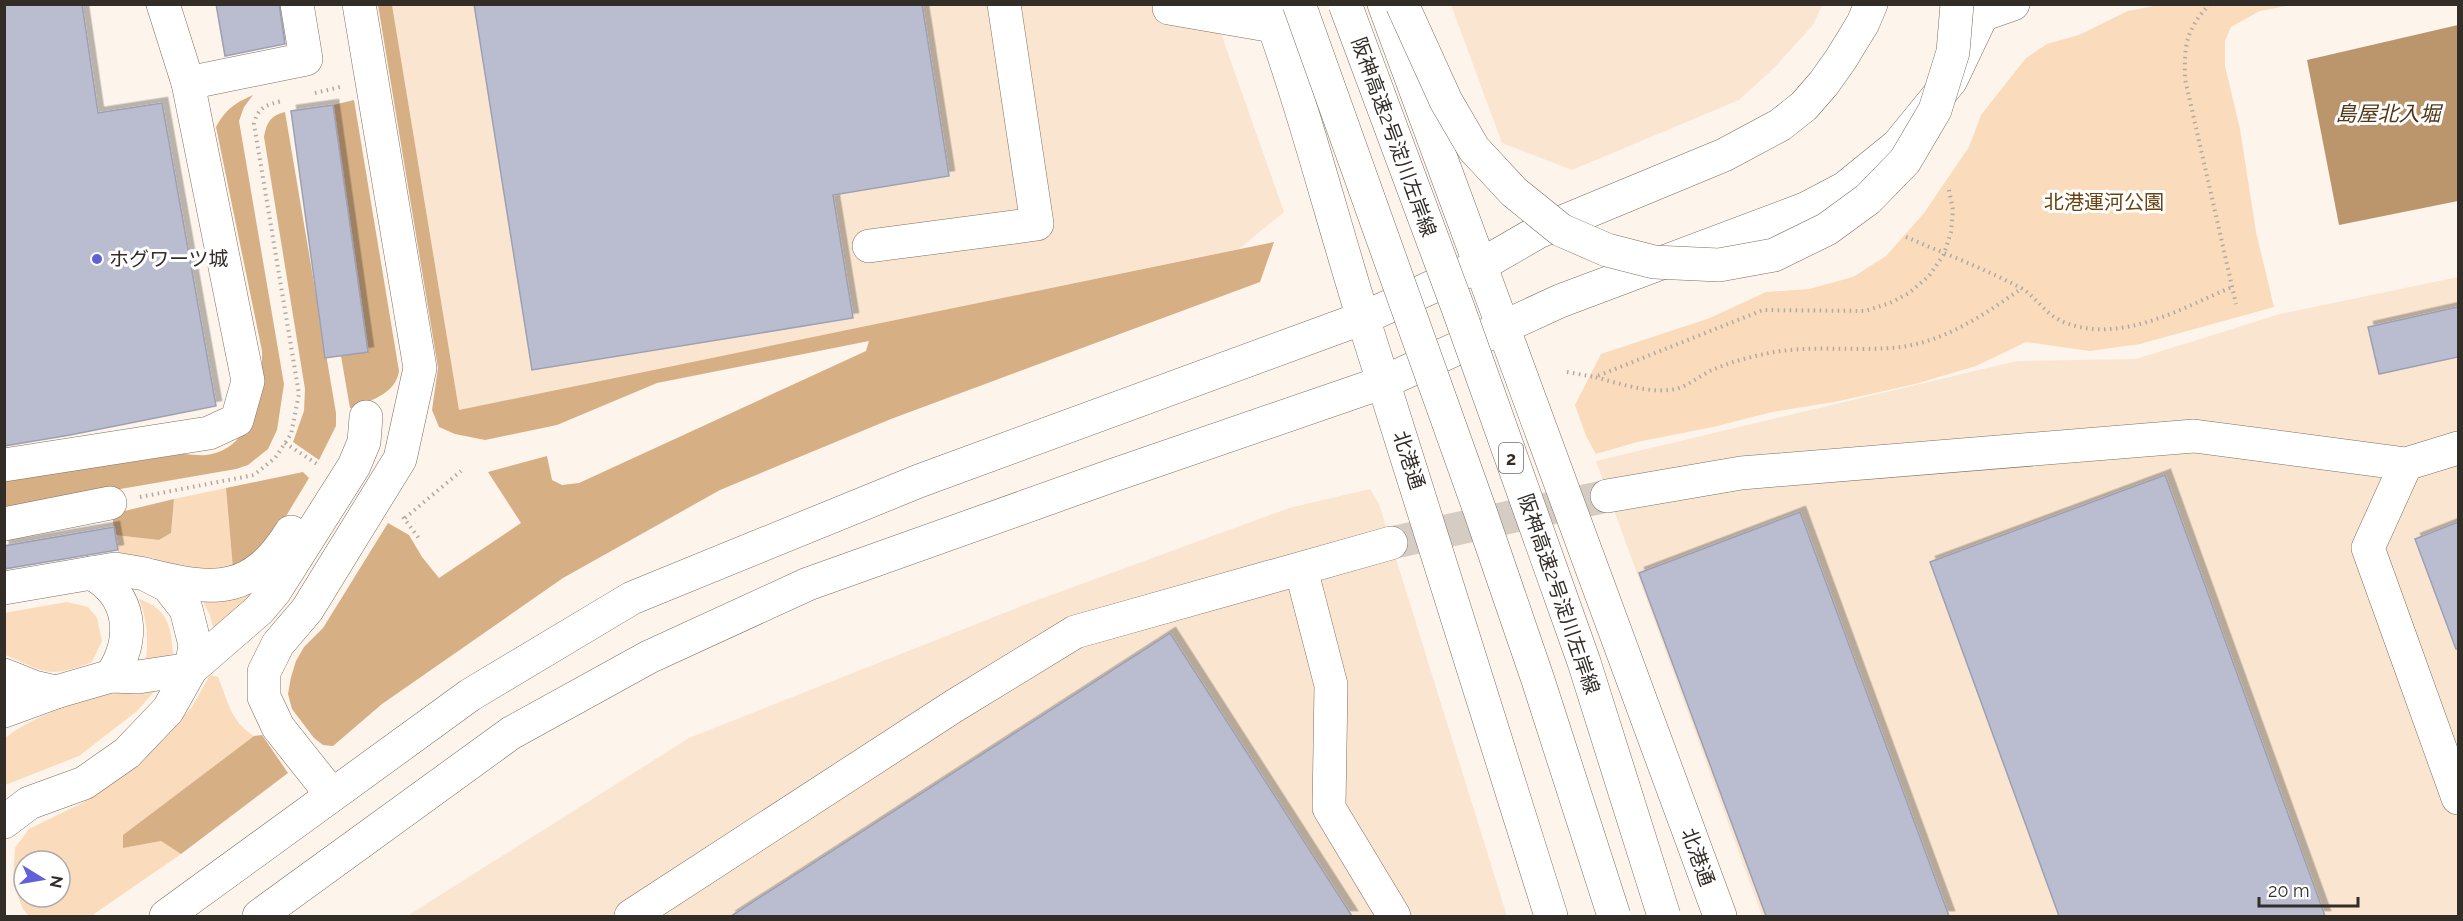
<svg xmlns="http://www.w3.org/2000/svg" width="2463" height="921" font-family="Raleway,'Noto Sans JP',sans-serif">
  <style>
    .built { fill: #fae6d0 }
    .green { fill: #fadbbb; fill-rule: evenodd }
    .forest { fill: #d7af85 }
    .water { fill: #bb956c }
    .building { fill: #babdd0; stroke: #9da0b2; stroke-width: 1.5; filter: url(#shadow) }
    .lines { fill: none; stroke-linecap: round; stroke-linejoin: round }
    .minor-tunnel { stroke: #d5ccc4; stroke-width: 33; stroke-dasharray: 33 16; stroke-linecap: butt }
    .minor-casing { stroke: #7c6f61; stroke-width: 34 }
    .major-casing { stroke: #7c6f61; stroke-width: 34 }
    .path { stroke: #b1a9a2; stroke-width: 4; stroke-dasharray: 1.5 4.5; stroke-linecap: butt }
    .minor { stroke: #fff; stroke-width: 33 }
    .major { stroke: #fff; stroke-width: 33 }
    .highway-bridge-casing { stroke: #7c6f61; stroke-width: 34; stroke-linecap: butt }
    .highway-bridge { stroke: #fff; stroke-width: 33 }
    .poi-dot { fill: #6060d8; stroke: #fff; stroke-width: 2 }
    .labels { text-anchor: middle; dominant-baseline: central; stroke-width: 6; stroke-linejoin: round; paint-order: stroke }
    .shield { fill: #fff; stroke: #706c68; stroke-width: 1.5 }
    .shield-label { font-size: 18px; font-weight: bold; fill: #332d28 }
    .street-label { font-size: 20px; fill: #332d28; stroke: #fff }
    .park-label { font-size: 20px; fill: #694210; stroke: #fff }
    .poi-label { font-size: 20px; fill: #332d28; stroke: #fff; text-anchor: start }
    .water-label { font-size: 21px; font-style: italic; fill: #533716; stroke: #fff }
  </style>
  <defs>
    <filter id="shadow"><feDropShadow dx="5.5" dy="-5.5" stdDeviation="0" flood-color="#0004"/></filter>
  </defs>
  <rect width="100%" height="100%" fill="#fdf4eb"/>
  <g class="built">
    <polygon points="392,5 1211,5 1284,212 1239,249 459,411"/>
    <polygon points="1451,5 1451,4 1822,5 1813,25 1774,68 1739,100 1572,170 1502,143"/>
    <polygon points="2458,277 2458,916 1762,916 1596,461 2017,361 2136,359 2280,314"/>
    <polygon points="1370,489 1379,504 1507,916 407,916 689,738 1024,605 1289,508"/>
  </g>
  <g class="green">
    <polygon points="2159,5 2291,5 2260,11 2231,27 2225,41 2225,66 2240,129 2256,232 2274,307 2140,344 2090,351 2026,342 1976,366 1915,384 1834,402 1772,412 1713,427 1637,442 1596,454 1586,436 1575,405 1601,354 1710,318 1766,292 1809,289 1853,277 1886,256 1924,213 1969,147 1981,115 2026,58 2047,44 2079,35 2128,11"/>
    <polygon points="226,488 233,569 179,571 149,557 119,554 115,535 159,540 171,533 174,499"/>
    <polygon points="263,582 215,636 210,615 202,600"/>
    <path d="M 139,599 C 168,609 171,626 173,654 L 146,662 C 148,639 148,621 139,599 Z"/>
    <path d="M 67,602 L 88,607 L 97,618 L 102,641 L 92,662 C 47,679 46,672 5,655 L 4,613 Z"/>
    <path d="M 210,675 L 218,677 C 228,701 230,721 254,736 L 123,835 L 123,848 L 161,841 L 181,854 L 91,916 L 29,916 L 23,909 L 13,883 L 15,848 L 29,829 L 82,803 L 120,778 L 161,741 L 192,707 ZM 24,861 L 60,861 L 60,897 L 24,897 Z"/>
    <path d="M 157,680 L 160,685 L 137,711 L 79,756 L 5,785 L 5,738 C 46,706 107,695 157,680 Z"/>
  </g>
  <g class="forest">
    <polygon points="378,5 392,5 459,410 1274,242 1260,282 891,419 720,490 563,578 382,704 333,746 323,745 314,738 292,709 288,694 291,677 296,661 304,647 323,628 388,523 409,535 422,557 439,578 521,523 488,472 547,456 552,480 562,485 579,483 866,351 869,341 657,383 557,425 485,440 455,434 439,427 432,410 438,368"/>
    <path d="M 253,95 L 244,107 L 239,121 L 284,384 L 277,430 L 268,449 L 248,465 L 236,469 L 5,509 L 5,481 L 183,454 C 191,454 199,456 206,455 C 253,450 263,389 262,351 L 216,127 C 226,109 235,103 253,95 Z"/>
    <path d="M 354,100 L 399,371 C 396,393 373,399 355,408 L 350,408 L 341,356 L 368,351 L 333,105 Z"/>
    <path d="M 285,112 L 336,413 L 336,426 L 319,460 L 293,442 L 304,411 L 305,389 L 264,137 C 267,122 270,116 285,112 Z"/>
    <polygon points="303,472 309,478 268,546 233,569 226,488"/>
    <polygon points="174,499 171,533 159,540 115,535 112,514"/>
    <polygon points="262,735 288,773 181,854 161,841 123,848 123,835 254,736"/>
  </g>
  <polygon class="water" points="2458,25 2458,201 2339,225 2307,60"/>
  <g class="building">
    <polygon points="4,4 82,4 98,113 162,103 216,406 70,435 4,446"/>
    <polygon points="216,4 279,4 285,44 225,56"/>
    <polygon points="474,4 922,4 949,176 833,195 853,318 532,370"/>
    <polygon points="333,105 368,352 325,358 291,111"/>
    <polygon points="2458,307 2458,357 2379,374 2368,327"/>
    <polygon points="2165,475 2325,916 2059,916 1930,562"/>
    <polygon points="1800,512 1949,916 1766,916 1639,573"/>
    <polygon points="2458,522 2458,649 2456,649 2415,539"/>
    <polygon points="114,527 118,550 4,569 4,546"/>
    <polygon points="1170,633 1352,916 731,916"/>
  </g>
  <g class="lines">
    <polyline class="minor-tunnel" points="1391,543 1607,496"/>
    <g class="minor-casing">
      <g id="minor">
        <polyline points="1169,4 1169,8 1273,26"/>
        <polyline points="1982,15 2013,4"/>
        <polyline points="188,83 306,59 297,4"/>
        <polyline points="869,246 1037,224 1004,4"/>
        <polyline points="2406,464 2368,548 2458,798"/>
        <polyline points="4,465 209,433 237,420 248,381 188,83 163,4"/>
        <polyline points="1607,496 1741,473 2194,436 2406,464 2458,448"/>
        <polyline points="4,524 110,503"/>
        <polyline points="1301,569 1331,685 1329,808 1394,916"/>
        <path d="M 91,573 C 132,595 136,639 111,676"/>
        <path d="M 152,576 C 216,592 253,593 291,532"/>
        <polyline points="4,588 115,569 145,574 168,586 186,609 195,645 191,669 168,710 127,753 84,783 29,803 4,822"/>
        <polyline points="4,675 34,687 56,692 111,676 138,677 191,669 259,610 275,591 354,466 364,442 366,417"/>
        <polyline points="4,711 56,692"/>
        <polyline points="332,795 278,727 264,697 264,672 278,644 307,610 400,459 420,368 359,4"/>
        <polyline points="166,916 470,695 632,598 919,481 1363,318 1481,265 1538,232 1724,155 1780,125 1804,106 1824,83 1841,59 1863,23 1871,4"/>
        <polyline points="259,916 511,733 649,657 808,584 1111,476 1384,382 1560,301 1805,209 1845,188 1898,145 1951,80 1982,15 1983,4"/>
        <polyline points="631,916 954,706 1075,632 1391,543"/>
      </g>
    </g>
    <g class="major-casing">
      <g id="major">
        <path d="M 1266,4 C 1304,108 1331,215 1364,321 C 1427,519 1490,717 1551,916"/>
        <polyline points="1384,4 1720,916"/>
      </g>
    </g>
    <g class="path">
      <path d="M 2210,4 C 2186,29 2184,45 2185,79 L 2236,304"/>
      <polyline points="315,93 340,87"/>
      <path d="M 1949,190 L 1953,210 L 1951,232 L 1944,254 L 1929,276 L 1909,293 L 1890,303 L 1865,311 L 1763,310 L 1595,377 C 1621,384 1649,394 1676,389 C 1688,386 1701,375 1712,370 C 1730,362 1750,357 1769,353 C 1809,345 1851,351 1892,348 C 1941,344 1983,316 2022,288"/>
      <path d="M 1906,237 C 1943,253 1983,268 2019,287 C 2036,295 2044,315 2066,323 C 2122,344 2182,308 2232,287"/>
      <polyline points="1567,372 1595,377"/>
      <polyline points="285,443 317,464"/>
      <path d="M 140,497 L 254,475 L 275,458 L 291,434 L 299,394 L 254,124 C 258,107 266,105 282,101"/>
      <polyline points="403,517 421,541"/>
      <polyline points="405,518 461,471"/>
    </g>
    <use href="#minor" class="minor"/>
    <use href="#major" class="major"/>
    <g class="highway-bridge-casing">
      <g id="highway-bridge">
        <polyline points="1299,4 1479,508 1538,680 1614,916"/>
        <polyline points="1345,4 1458,308 1584,662 1664,916"/>
        <polyline points="1402,4 1446,101 1474,149 1514,192 1561,230 1607,250 1654,262 1719,265 1774,255 1827,229 1868,199 1905,161 1935,110 1953,52 1957,4"/>
      </g>
    </g>
    <use href="#highway-bridge" class="highway-bridge"/>
  </g>
  <circle class="poi-dot" cx="97" cy="259" r="6"/>
  <g class="labels">
    <rect class="shield" x="1499" y="443" width="24" height="30" rx="4.5"/>
    <g class="shield-label">
      <text x="1511" y="458">2</text>
    </g>
    <g class="street-label">
      <text transform="translate(1394 137) rotate(70)">阪神高速2号淀川左岸線</text>
      <text transform="translate(1409 460) rotate(72)">北港通</text>
      <text transform="translate(1559 594) rotate(71)">阪神高速2号淀川左岸線</text>
      <text transform="translate(1698 857) rotate(70)">北港通</text>
    </g>
    <g class="park-label">
      <text x="2104" y="202">北港運河公園</text>
    </g>
    <g class="poi-label">
      <text x="109" y="259">ホグワーツ城</text>
    </g>
    <g class="water-label">
      <text x="2388" y="113">島屋北入堀</text>
    </g>
  </g>
  <rect width="2463" height="921" fill="none" stroke="#332d28" stroke-width="12"/>
  <g transform="translate(42 879) rotate(101)"><circle r="28" fill="#ffffff" stroke="#adaba9" stroke-width="1.5"/>
  <path d="M0-4.5L10 22L0 15L-10 22Z" fill="#6060d8"/>
  <text y="-9" font-size="16" font-weight="bold" text-anchor="middle" fill="#332d28">N</text>
  </g>
  <path d="M2259 897v9h99v-9" fill="none" stroke="#332d28" stroke-width="3"/>
  <text x="2268" y="897" font-size="18" fill="#332d28" stroke="#ffffff" stroke-width="4.5" paint-order="stroke">20 m</text>
</svg>
